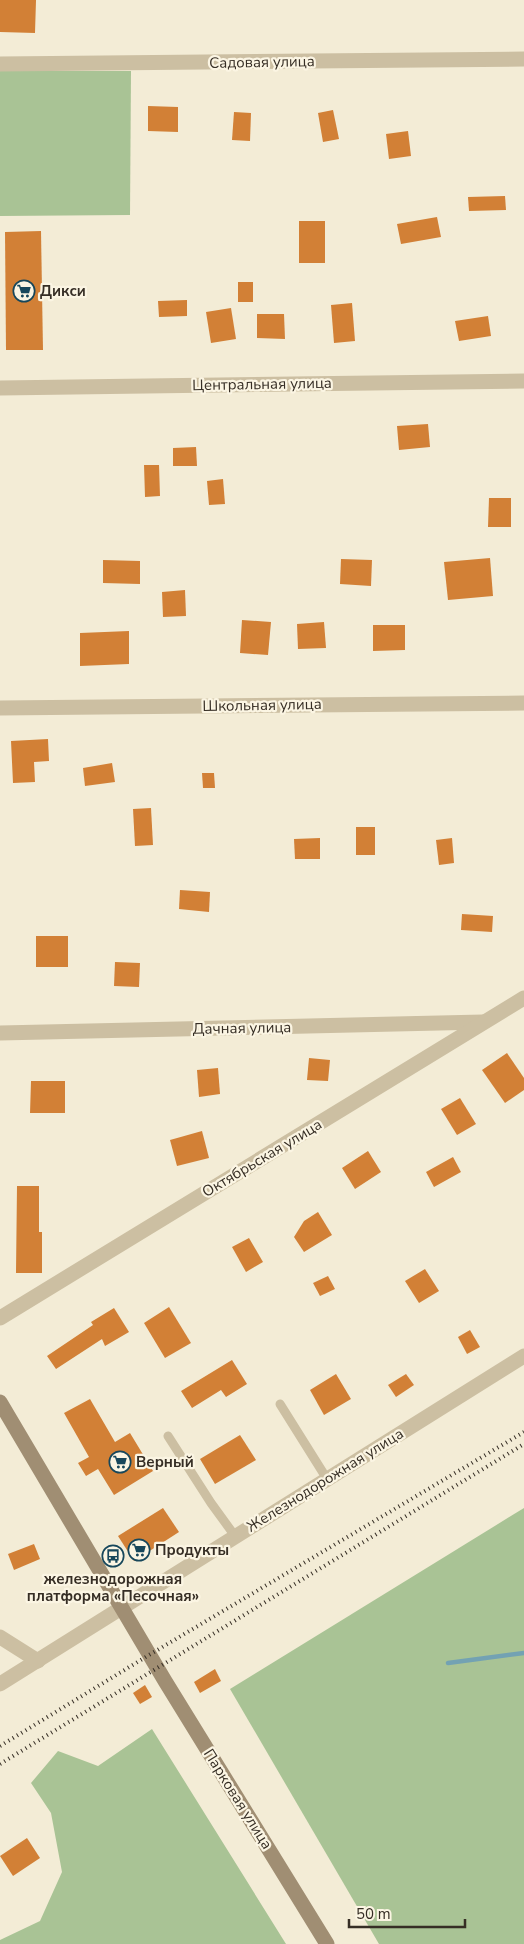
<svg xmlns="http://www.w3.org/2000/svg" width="524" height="1944" font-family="'Nunito Sans',sans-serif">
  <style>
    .green { fill: #a9c395 }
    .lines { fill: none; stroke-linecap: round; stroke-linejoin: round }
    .stream { stroke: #73a2b3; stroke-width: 4.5 }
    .building { fill: #d28036 }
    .lane { stroke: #ccbfa2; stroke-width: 9 }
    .street { stroke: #ccbfa2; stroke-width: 15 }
    .secondary { stroke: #a08e73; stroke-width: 15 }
    .rail { stroke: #362e25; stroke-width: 4; stroke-dasharray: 1 4; stroke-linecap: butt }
    .labels { text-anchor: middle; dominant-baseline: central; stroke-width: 4.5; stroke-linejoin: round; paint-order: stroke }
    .street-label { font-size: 15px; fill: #362e25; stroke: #fbf5e3 }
    .poi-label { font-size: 15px; font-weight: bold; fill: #362e25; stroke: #fbf5e3; text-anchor: start }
  </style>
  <rect width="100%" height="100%" fill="#f3ecd6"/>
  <g class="green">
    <polygon points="0,71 131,71 130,215 0,216"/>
    <polygon points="524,1508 524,1944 379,1944 230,1689"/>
    <polygon points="152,1729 286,1944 0,1944 0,1940 40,1921 62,1872 51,1813 31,1783 58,1751 98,1766"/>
  </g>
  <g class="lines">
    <polyline class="stream" points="448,1663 524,1653"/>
  </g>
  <g class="building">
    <polygon points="0,0 36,0 35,33 0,32"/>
    <polygon points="148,106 178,107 178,132 148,131"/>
    <polygon points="333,110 339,139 323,142 318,113"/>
    <polygon points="234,112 251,113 250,141 232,140"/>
    <polygon points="408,131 411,156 389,159 386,134"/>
    <polygon points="505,196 506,210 469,211 468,197"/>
    <polygon points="437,217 441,237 401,244 397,224"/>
    <rect x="299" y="221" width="26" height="42"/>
    <polygon points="41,231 43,350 6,350 5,232"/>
    <rect x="238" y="282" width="15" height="20"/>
    <polygon points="187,300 187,316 159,317 158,301"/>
    <polygon points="352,303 355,341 334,343 331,305"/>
    <polygon points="231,308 236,339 211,343 206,312"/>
    <polygon points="257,314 284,314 285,339 257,338"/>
    <polygon points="488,316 491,336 459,341 455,321"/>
    <polygon points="428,424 430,447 399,450 397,426"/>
    <polygon points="196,447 197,466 173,466 173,448"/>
    <polygon points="144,465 159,465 160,496 145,497"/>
    <polygon points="223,479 225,504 209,505 207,481"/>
    <polygon points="489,498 511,498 511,527 488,527"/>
    <polygon points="490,558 493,596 448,600 444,562"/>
    <polygon points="341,559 372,560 371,586 340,584"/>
    <polygon points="103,560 140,561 140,584 103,583"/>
    <polygon points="185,590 186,616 163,617 162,592"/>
    <polygon points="242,620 271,622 268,655 240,653"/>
    <polygon points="324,622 326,648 298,649 297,624"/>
    <polygon points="373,625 405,625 405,650 373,651"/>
    <polygon points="129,631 129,664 80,666 80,633"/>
    <polygon points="48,739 49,761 34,762 35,782 13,783 11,741"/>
    <polygon points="112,763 115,782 85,786 83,768"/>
    <polygon points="202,773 214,773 215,788 203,788"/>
    <polygon points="151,808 153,845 135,846 133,809"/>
    <rect x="356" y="827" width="19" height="28"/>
    <polygon points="320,838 320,859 295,859 294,839"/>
    <polygon points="452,838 454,863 439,865 436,840"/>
    <polygon points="180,890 210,892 209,912 179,909"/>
    <polygon points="462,914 493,916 492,932 461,930"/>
    <rect x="36" y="936" width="32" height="31"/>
    <polygon points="115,962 140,963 139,987 114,986"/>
    <polygon points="507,1053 524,1078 524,1090 505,1103 482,1070"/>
    <polygon points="309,1058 330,1060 328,1081 307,1080"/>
    <polygon points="218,1068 220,1094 199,1097 197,1070"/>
    <polygon points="31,1081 65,1081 65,1113 30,1113"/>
    <polygon points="460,1098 476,1124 457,1135 441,1109"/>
    <polygon points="202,1131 209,1158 177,1166 170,1140"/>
    <polygon points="368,1151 381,1172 355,1189 342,1168"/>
    <polygon points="453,1157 461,1172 434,1187 426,1172"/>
    <polygon points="17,1186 39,1186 39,1232 42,1232 42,1273 16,1273"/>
    <polygon points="318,1212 332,1235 304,1252 294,1237 304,1221"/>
    <polygon points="249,1238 263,1262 246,1272 232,1247"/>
    <polygon points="425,1269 439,1291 419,1303 405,1281"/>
    <polygon points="328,1276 335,1289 320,1296 313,1283"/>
    <polygon points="169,1307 191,1343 165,1358 144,1323"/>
    <polygon points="114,1308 129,1332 105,1346 102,1339 56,1369 47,1356 93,1325 91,1322"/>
    <polygon points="470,1330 480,1347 467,1354 458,1337"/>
    <polygon points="232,1360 247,1384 226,1397 221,1390 192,1408 181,1391"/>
    <polygon points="336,1374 351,1399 324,1415 310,1390"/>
    <polygon points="406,1374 414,1385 396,1397 388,1385"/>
    <polygon points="90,1399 115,1442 130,1433 153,1471 114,1495 98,1469 86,1476 78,1463 89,1457 64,1413"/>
    <polygon points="240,1435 256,1460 215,1484 200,1459"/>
    <polygon points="163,1508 179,1532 134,1561 118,1536"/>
    <polygon points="34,1544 40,1559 14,1570 8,1554"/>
    <polygon points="215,1669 221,1681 200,1693 194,1682"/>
    <polygon points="145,1685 152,1697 140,1704 133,1693"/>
    <polygon points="27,1838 40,1858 13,1876 0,1856"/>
  </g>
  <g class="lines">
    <g class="lane">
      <polyline points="280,1404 327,1479"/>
      <polyline points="168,1436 211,1503 235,1536"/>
    </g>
    <g class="street">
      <polyline points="0,64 524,59"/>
      <polyline points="0,388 524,381"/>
      <polyline points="0,708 524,703"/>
      <polyline points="0,1033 483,1022"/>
      <polyline points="0,1318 524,998"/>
      <polyline points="0,1637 38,1661"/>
      <polyline points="0,1684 524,1356"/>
    </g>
    <polyline class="secondary" points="0,1402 165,1681 327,1944"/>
    <g class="rail">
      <polyline points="0,1746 149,1655 524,1432"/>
      <polyline points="0,1764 524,1444"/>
    </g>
  </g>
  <defs>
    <g id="supermarket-ring" transform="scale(1.125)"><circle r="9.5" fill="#fbf5e3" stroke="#17475b" stroke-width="1.5"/><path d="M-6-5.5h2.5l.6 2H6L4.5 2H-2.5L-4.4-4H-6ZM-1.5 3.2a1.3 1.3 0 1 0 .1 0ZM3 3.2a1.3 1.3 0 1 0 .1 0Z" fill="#17475b"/></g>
    <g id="bus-ring" transform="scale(1.125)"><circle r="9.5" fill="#fbf5e3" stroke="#17475b" stroke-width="1.5"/><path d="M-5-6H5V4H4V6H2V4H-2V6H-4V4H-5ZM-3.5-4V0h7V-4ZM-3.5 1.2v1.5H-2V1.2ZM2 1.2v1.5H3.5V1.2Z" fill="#17475b"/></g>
  </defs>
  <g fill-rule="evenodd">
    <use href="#supermarket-ring" x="24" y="291"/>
    <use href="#supermarket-ring" x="120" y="1462"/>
    <use href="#supermarket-ring" x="139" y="1550"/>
    <use href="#bus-ring" x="113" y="1556"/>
  </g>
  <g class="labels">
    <g class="street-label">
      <text transform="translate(262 62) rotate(-1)">Садовая улица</text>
      <text transform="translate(262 384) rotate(-1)">Центральная улица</text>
      <text transform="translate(262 705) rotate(-1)">Школьная улица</text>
      <text transform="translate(242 1028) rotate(-1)">Дачная улица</text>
      <text transform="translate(262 1158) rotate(-31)">Октябрьская улица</text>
      <text transform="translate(325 1480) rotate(-32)">Железнодорожная улица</text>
      <text transform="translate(238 1799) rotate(58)">Парковая улица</text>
    </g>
    <g class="poi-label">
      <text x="40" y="291">Дикси</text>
      <text x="136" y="1462">Верный</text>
      <text x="155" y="1550">Продукты</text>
      <text x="113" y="1579" text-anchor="middle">железнодорожная<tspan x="113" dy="17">платформа «Песочная»</tspan></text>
    </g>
  </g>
  <path d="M349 1919v8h116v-8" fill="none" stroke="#362e25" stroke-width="2.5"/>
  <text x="356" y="1919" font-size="15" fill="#362e25" stroke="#fbf5e3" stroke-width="4" paint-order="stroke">50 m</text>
</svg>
